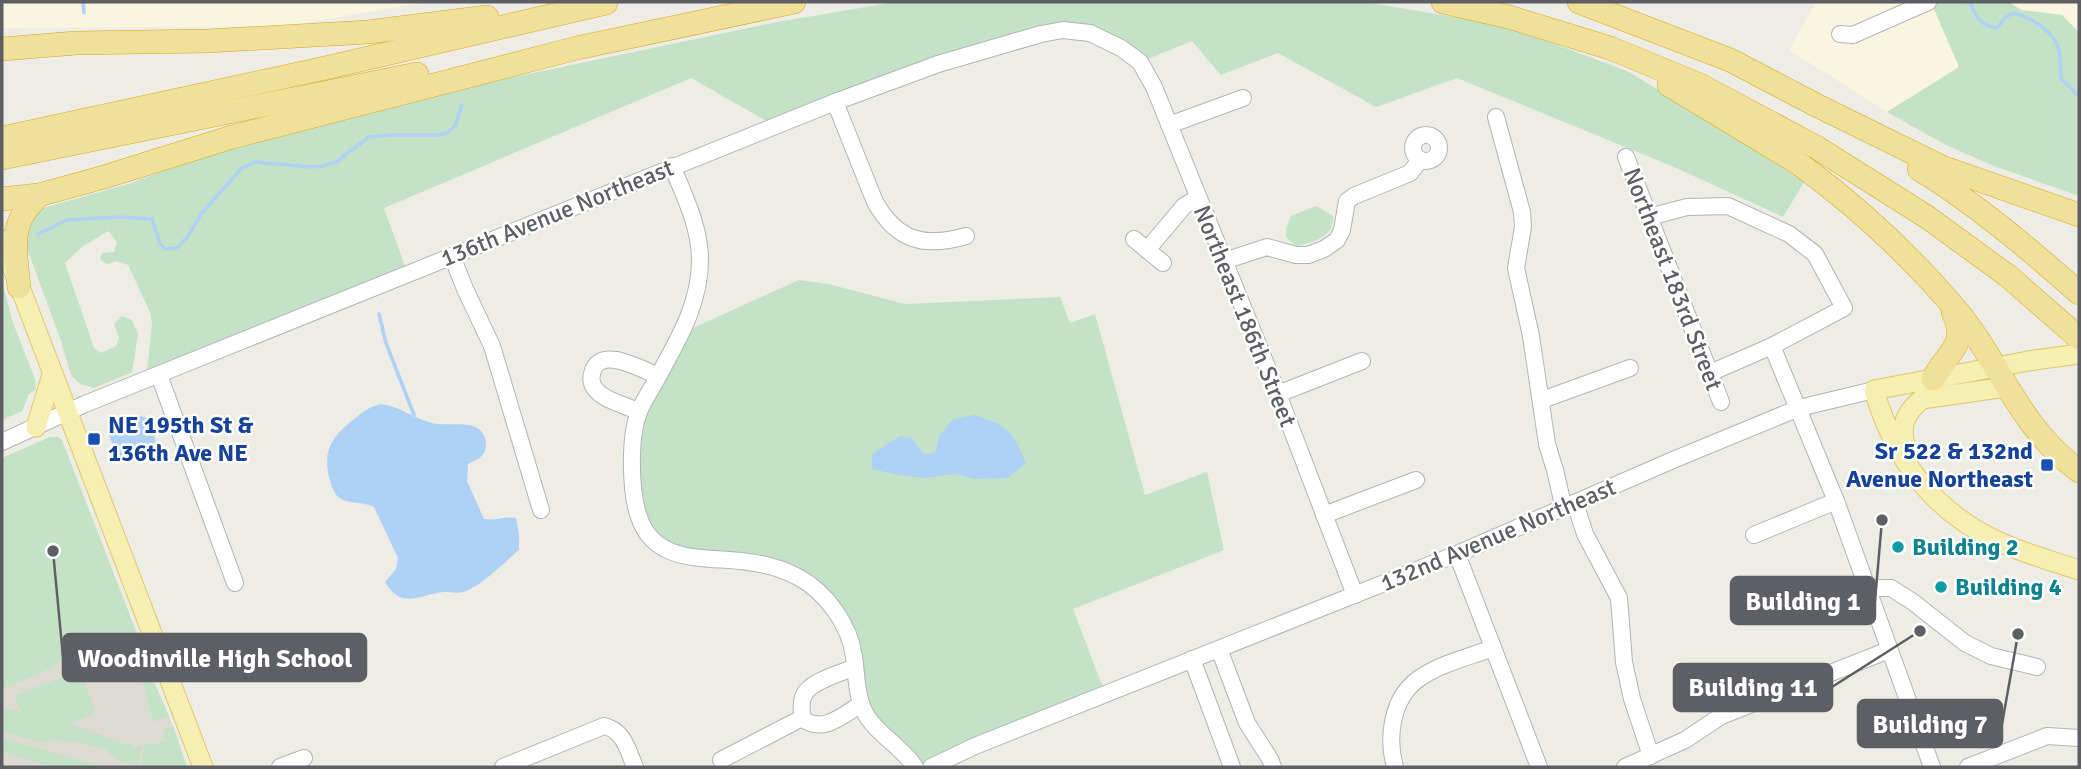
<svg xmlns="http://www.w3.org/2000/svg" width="2081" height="769" font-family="Signika,sans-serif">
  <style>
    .commercial { fill: #faf5de }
    .education { fill: #dddbd3 }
    .green { fill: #c4e2c6 }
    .water { fill: #aed1f5 }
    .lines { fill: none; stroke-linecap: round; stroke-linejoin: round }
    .stream { stroke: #aed1f5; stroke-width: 3.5 }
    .minor-casing { stroke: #b2b4b8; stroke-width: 18 }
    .major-casing { stroke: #e0c76b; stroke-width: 21 }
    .highway-casing { stroke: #d7a91b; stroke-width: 24 }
    .minor { stroke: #fff; stroke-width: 16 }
    .major { stroke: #f5efb2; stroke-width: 19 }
    .highway { stroke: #f0e099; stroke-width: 23 }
    .transit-dot { fill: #1a4fb4; stroke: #fff; stroke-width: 2.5 }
    .culture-dot { fill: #0f9aa8; stroke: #fff; stroke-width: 2.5 }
    .labels { text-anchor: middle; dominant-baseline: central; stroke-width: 5; stroke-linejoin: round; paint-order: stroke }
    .street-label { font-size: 24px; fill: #5d5f64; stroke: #fff }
    .transit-label { font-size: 24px; font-weight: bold; fill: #164399; stroke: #fff; text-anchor: start }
    .culture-label { font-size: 24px; font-weight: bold; fill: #0d838f; stroke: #fff; text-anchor: start }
    .leader { fill: none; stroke: #5d5f64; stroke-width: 2.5 }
    .callout-dot { fill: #5d5f64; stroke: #fff; stroke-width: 2.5 }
    .callout { fill: #5d5f64; stroke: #5d5f64; stroke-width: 2.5 }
    .callout-label { font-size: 26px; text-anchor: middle; font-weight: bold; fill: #fff }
  </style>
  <rect width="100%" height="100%" fill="#edece5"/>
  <g class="commercial">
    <polygon points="2,2 427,2 287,26 2,28"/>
    <polygon points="1816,2 1931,2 1959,67 1887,112 1789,50"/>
    <polygon points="2009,2 2079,2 2079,39 2042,12 2021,10"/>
  </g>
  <polygon class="education" points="64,446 132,625 141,643 153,680 173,726 187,767 2,767 2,462"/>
  <g class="green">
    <polygon points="896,2 1365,2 1507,26 1627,71 1697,113 1804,182 1783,217 1674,167 1457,78 1376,107 1278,53 1221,75 1192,41 1140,62 1063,30 765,129 765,120 691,78 384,208 406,269 147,370 152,325 151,314 128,265 117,261 107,264 100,260 102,253 114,252 117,242 108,231 82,247 65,263 94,348 101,353 116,346 119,338 114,324 122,316 132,320 138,334 132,372 94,388 80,384 71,375 61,341 25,243 25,228 40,209 128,184 192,160 352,111 777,22"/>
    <polygon points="1931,2 2009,2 2021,10 2062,15 2077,30 2079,39 2079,196 1994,166 1946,145 1887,112 1959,67"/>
    <path d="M 1316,206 L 1333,216 C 1335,236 1313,243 1296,246 L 1286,237 L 1286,229 L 1291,216 Z"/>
    <polygon points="799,280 828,284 905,304 1060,297 1070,323 1095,314 1145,495 1207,472 1224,550 1073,609 1105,693 931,767 915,767 868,718 850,638 799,578 656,541 646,531 634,430 682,333"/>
    <polygon points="2,281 13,323 35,379 36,389 29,394 22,411 2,420"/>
    <polygon points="50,437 58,437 62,440 136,631 112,640 96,642 39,674 2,689 2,458"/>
    <polygon points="141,644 153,680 169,716 153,722 134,647"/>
    <polygon points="79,670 96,712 71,723 123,744 132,743 134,747 143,746 137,765 114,759 113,756 107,753 107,750 69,740 68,742 53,739 44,743 2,732 2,708 21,712 15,696"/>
    <polygon points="173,726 187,767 141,766 145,744 150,742 151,745 165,741 163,730"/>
    <polygon points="2,738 6,739 103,767 53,767 2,752"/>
  </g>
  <g class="water">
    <path d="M 381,404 C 399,406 415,419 432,423 C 450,428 486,415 486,446 C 486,456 477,460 468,464 L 467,481 L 484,519 C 496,521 504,516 516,518 L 519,534 L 519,550 C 506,561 482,585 466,591 C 460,594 451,592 444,592 C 420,594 402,611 385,582 L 396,569 L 398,558 L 374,507 C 363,501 348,505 338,497 C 333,492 331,483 329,477 C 322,447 335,434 357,417 C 365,410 370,407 381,404 Z"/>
    <path d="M 975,415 C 1009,426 1013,431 1026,464 L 1007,478 L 976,479 L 954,474 L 925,478 L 898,475 L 872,469 L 872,454 L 900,436 L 912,438 L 924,454 L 935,453 L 939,436 L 953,419 Z"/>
    <polygon points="141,416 147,418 156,441 154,445 121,458 118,457 108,433 109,429"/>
  </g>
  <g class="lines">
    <g class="stream">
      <polyline points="83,2 84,13"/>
      <path d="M 1969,2 C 1977,16 1979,26 1997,28 L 2005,18 L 2013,13 C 2030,17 2056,32 2059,51 C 2061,60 2060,70 2061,79 L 2079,96"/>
      <polyline points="38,234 67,220 119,217 152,219 160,244 166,249 177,248 189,235 201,214 242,168 255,162 310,167 323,166 336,162 369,137 391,135 437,135 447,133 455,126 462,105"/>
      <polyline points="379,314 386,343 414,415"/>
    </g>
    <g class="minor-casing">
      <g id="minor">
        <polyline points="1840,34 1853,35 1928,2"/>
        <path d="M 835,102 L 875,202 C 897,241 924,248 966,236"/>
        <polyline points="1496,117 1522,212 1523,227 1516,268 1531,336 1547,444 1555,470 1564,509"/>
        <polyline points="1169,125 1243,98"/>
        <circle cx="1426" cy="148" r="13"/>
        <polyline points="1626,157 1721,402"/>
        <path d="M 672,166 C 684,195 699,225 700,257 C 701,305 676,343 654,384 C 649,393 642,403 639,412 C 629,437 630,492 639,517 C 655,566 709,556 748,562 C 765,564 783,569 798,577 C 826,592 850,625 854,657 C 857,677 856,700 868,718 C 881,737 903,748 915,767"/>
        <polyline points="1649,217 1687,207 1728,206 1789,234 1815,254 1844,308 1772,346 1710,373"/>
        <polyline points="1134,239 1163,263"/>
        <polyline points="1147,250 1184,206 1197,198"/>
        <polyline points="452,256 465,289 492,346 541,510"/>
        <polyline points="1224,261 1267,247 1296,255 1308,255 1324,249 1337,240 1342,230 1347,201 1354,196 1410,173 1420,160"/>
        <polyline points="1772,346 1836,501 1932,767"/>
        <polyline points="159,375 235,583"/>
        <polyline points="1278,394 1362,361"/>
        <polyline points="1542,400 1630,368"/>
        <path d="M 639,412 C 626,405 609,402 599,393 C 593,388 590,382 592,374 C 598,344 641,369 658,376"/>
        <polyline points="2,442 85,404 835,102 938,64 1041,34 1063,30 1090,33 1121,48 1140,62 1154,87 1278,394 1355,595"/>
        <polyline points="1575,503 1585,534 1619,598 1624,662 1632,699 1651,756"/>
        <polyline points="1324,515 1416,480"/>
        <polyline points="1754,535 1836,501"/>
        <polyline points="1457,554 1539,767"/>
        <polyline points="1867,588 1891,588 1913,602 1965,643 1991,656 2037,667"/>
        <polyline points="1219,649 1247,723 1270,759 1273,767"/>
        <polyline points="1192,659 1232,767"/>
        <path d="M 802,718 C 802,711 800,702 804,695 C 810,681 842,673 855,667"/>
        <path d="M 721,760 L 802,718 C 822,735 843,715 861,704"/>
        <polyline points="280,767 304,758"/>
        <path d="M 503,767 L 604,726 C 624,730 628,751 635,767"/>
        <polyline points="931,767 975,746 1457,554 1673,460 1799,408 1874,390"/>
        <path d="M 1395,767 C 1387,739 1391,700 1417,680 C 1438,664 1469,657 1493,648"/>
        <polyline points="1625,767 1685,740 1721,716 1889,650"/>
        <polyline points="1968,767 2047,736 2079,738"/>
      </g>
    </g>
    <g class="major-casing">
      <g id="major">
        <polyline points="2,240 203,767"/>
        <path d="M 2079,354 L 2028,361 L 1874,390 C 1894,459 1932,510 1997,541 C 2023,553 2052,561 2079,570"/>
        <polyline points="36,427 52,375"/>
        <path d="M 1909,456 C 1899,432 1901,416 1922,399 L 2006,387"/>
      </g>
    </g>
    <g class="highway-casing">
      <g id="highway">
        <polyline points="1443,2 1509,17 1610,48 1700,85 1816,147 1927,217 2008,276 2079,338"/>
        <polyline points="1579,2 1730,60 1818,106 1942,167 2079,215"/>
        <polyline points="2,49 76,43 208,41 368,32 487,17"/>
        <path d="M 1669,85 C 1700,103 1730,122 1760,140 C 1775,150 1792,158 1806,169 C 1860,209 1910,256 1954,307 C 2001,362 2017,426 2079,471"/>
        <polyline points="2,138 312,71 606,3"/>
        <polyline points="2,158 417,74"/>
        <path d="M 1919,169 C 1976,204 2028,248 2079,293"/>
        <polyline points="2,199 39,195 104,177 232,137 577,48 794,2"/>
        <path d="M 19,287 C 17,263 10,234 24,213 C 28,206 34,201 39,195"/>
        <path d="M 1933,379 C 1947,352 1969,346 1953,312"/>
      </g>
    </g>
    <use href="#minor" class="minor"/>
    <use href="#major" class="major"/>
    <use href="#highway" class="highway"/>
  </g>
  <g class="transit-dot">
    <rect x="87" y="432" width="14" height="14" rx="3.5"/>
    <rect x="2040" y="458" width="14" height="14" rx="3.5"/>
  </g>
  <g class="culture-dot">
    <circle cx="1898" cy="547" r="7"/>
    <circle cx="1941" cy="587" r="7"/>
  </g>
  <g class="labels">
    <g class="street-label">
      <text transform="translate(557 213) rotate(-22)">136th Avenue Northeast</text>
      <text transform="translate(1673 279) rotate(69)">Northeast 183rd Street</text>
      <text transform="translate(1245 316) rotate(68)">Northeast 186th Street</text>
      <text transform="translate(1498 535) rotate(-23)">132nd Avenue Northeast</text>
    </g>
    <g class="transit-label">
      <text x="108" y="425">NE 195th St &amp;<tspan x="108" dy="28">136th Ave NE</tspan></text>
      <text x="2033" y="451" text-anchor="end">Sr 522 &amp; 132nd<tspan x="2033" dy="28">Avenue Northeast</tspan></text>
    </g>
    <g class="culture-label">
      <text x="1912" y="547">Building 2</text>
      <text x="1955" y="587">Building 4</text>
    </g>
  </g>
  <path class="leader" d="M1882 520L1875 601M53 551L63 657M1920 631L1832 687M2018 634L2002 724"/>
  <g class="callout-dot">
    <circle cx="1882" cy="520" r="7"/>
    <circle cx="53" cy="551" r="7"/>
    <circle cx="1920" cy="631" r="7"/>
    <circle cx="2018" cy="634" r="7"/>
  </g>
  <g class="callout">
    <rect x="1731" y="577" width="144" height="47" rx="7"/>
    <rect x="63" y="634" width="303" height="47" rx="7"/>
    <rect x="1674" y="664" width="158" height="47" rx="7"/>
    <rect x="1858" y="700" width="144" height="47" rx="7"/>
  </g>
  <g class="callout-label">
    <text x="1803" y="610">Building 1</text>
    <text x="215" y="667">Woodinville High School</text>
    <text x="1753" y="696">Building 11</text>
    <text x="1930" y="733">Building 7</text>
  </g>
  <rect width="2081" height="769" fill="none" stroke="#5d5f64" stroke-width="7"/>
</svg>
